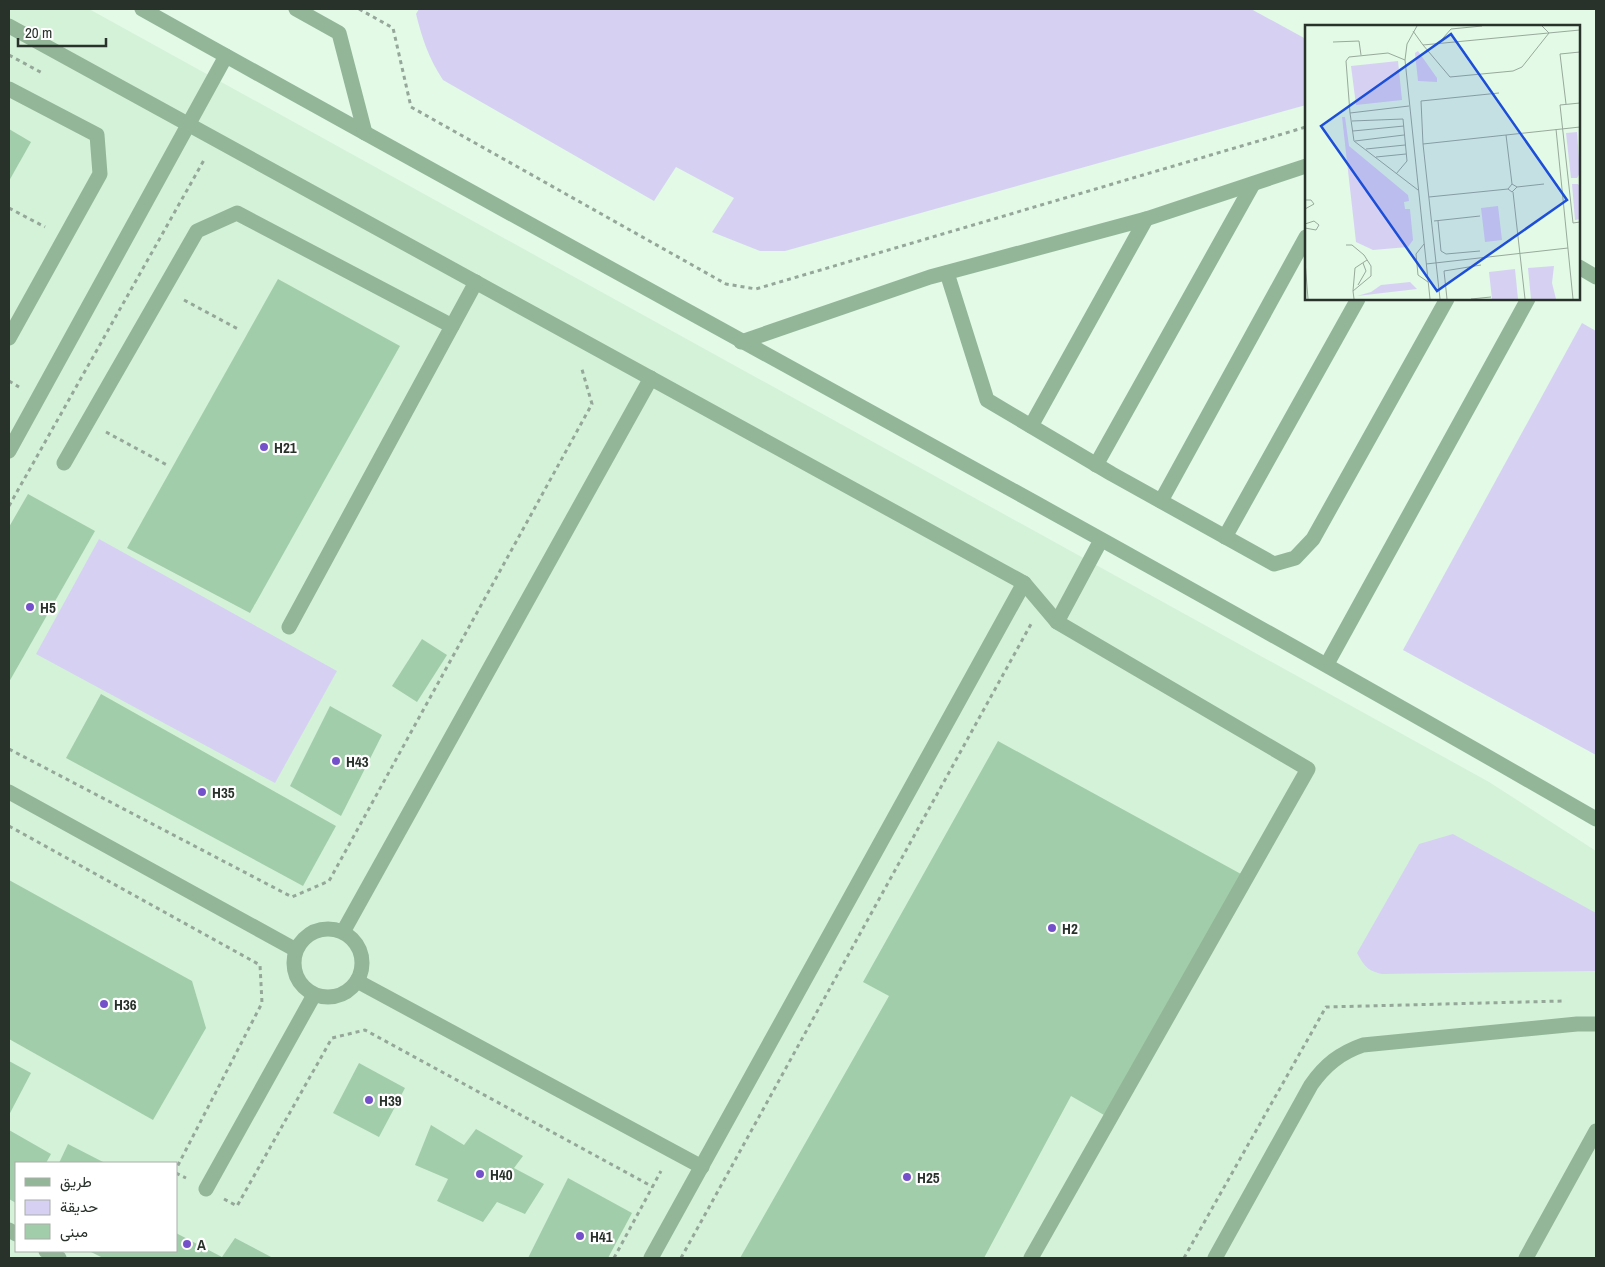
<svg xmlns="http://www.w3.org/2000/svg" width="1605" height="1267" font-family="'Archivo Narrow',Vazirmatn,sans-serif">
  <style>
    .built { fill: #d4f2d8; fill-rule: evenodd }
    .green { fill: #d6d1f3 }
    .building { fill: #a2cdaa }
    .lines { fill: none; stroke-linecap: round; stroke-linejoin: round }
    .path { stroke: #95a799; stroke-width: 3; stroke-dasharray: 4 4; stroke-linecap: butt }
    .minor { stroke: #93b699; stroke-width: 15 }
    .poi-dot { fill: #7451ca; stroke: #fff; stroke-width: 2 }
    .labels { text-anchor: middle; dominant-baseline: central; stroke-width: 4.5; stroke-linejoin: round; paint-order: stroke }
    .poi-label { font-size: 15px; font-weight: bold; fill: #28312a; stroke: #fff; text-anchor: start }
    .inset-road { fill: none; stroke: #98aa9b; stroke-width: 1 }
    .view { fill: #1d4ed8; fill-opacity: 0.15; stroke: #1d4ed8; stroke-width: 2.5 }
    .inset-edge { fill: none; stroke: #28312a; stroke-width: 2.5 }
  </style>
  <rect width="100%" height="100%" fill="#e2fae6"/>
  <path class="built" d="M 9,9 L 89,9 L 1489,782 L 1596,851 L 1596,1258 L 9,1258 ZM 16,1163 L 176,1163 L 176,1251 L 16,1251 Z"/>
  <g class="green">
    <path d="M 419,9 L 1251,9 L 1306,39 L 1306,105 L 785,251 L 760,251 L 712,232 L 734,198 L 676,167 L 654,201 L 443,80 C 429,59 422,38 416,14 Z"/>
    <polygon points="1582,323 1596,331 1596,755 1403,650"/>
    <polygon points="99,539 337,671 275,783 36,654"/>
    <path d="M 1453,834 L 1596,913 L 1596,971 L 1382,974 C 1368,971 1364,966 1357,953 L 1419,844 Z"/>
  </g>
  <g class="building">
    <polygon points="9,129 31,142 9,181"/>
    <polygon points="278,279 400,346 250,613 127,548"/>
    <polygon points="28,494 95,531 9,682 9,527"/>
    <polygon points="422,639 447,655 417,702 392,686"/>
    <polygon points="101,694 336,826 303,886 66,758"/>
    <polygon points="330,706 382,735 341,816 290,786"/>
    <polygon points="998,741 1241,874 1104,1115 1071,1096 984,1258 740,1258 889,996 863,982"/>
    <polygon points="9,880 192,981 206,1028 153,1120 9,1039"/>
    <polygon points="9,1061 31,1073 9,1115"/>
    <polygon points="359,1063 405,1088 379,1137 333,1113"/>
    <polygon points="431,1125 464,1145 476,1129 523,1156 514,1168 544,1184 525,1214 497,1202 483,1222 437,1201 448,1179 415,1165"/>
    <polygon points="9,1130 51,1154 46,1163 16,1163 16,1203 9,1199"/>
    <polygon points="68,1144 105,1163 59,1163"/>
    <polygon points="568,1178 632,1213 608,1258 528,1258"/>
    <polygon points="176,1233 222,1257 235,1238 273,1258 103,1258 89,1251 176,1251"/>
  </g>
  <g class="lines">
    <g class="path">
      <polyline points="359,9 393,28 411,107 726,284 756,289 1306,127"/>
      <polyline points="9,55 44,74"/>
      <polyline points="9,208 45,227"/>
      <polyline points="184,300 238,329"/>
      <polyline points="9,381 19,387"/>
      <polyline points="106,432 167,465"/>
      <polyline points="9,506 204,160"/>
      <polyline points="9,749 292,897 329,881 592,404 581,366"/>
      <polyline points="9,826 260,965 262,1003 176,1169"/>
      <polyline points="176,1173 186,1178"/>
      <polyline points="224,1199 237,1206 332,1038 365,1030 653,1187"/>
      <polyline points="614,1258 661,1171"/>
      <polyline points="681,1258 1031,624"/>
      <polyline points="1184,1258 1326,1007 1563,1001"/>
    </g>
    <g class="minor">
      <path d="M 142,9 C 626,280 1116,542 1596,819"/>
      <polyline points="296,9 339,33 365,133"/>
      <polyline points="9,26 1024,583 1057,622 1308,769 1031,1258"/>
      <polyline points="9,89 97,135 100,174 9,338"/>
      <polyline points="1579,267 1596,277"/>
      <polyline points="947,273 987,400 1112,474 1274,564 1295,558 1313,539 1447,299"/>
      <polyline points="741,342 930,277 1146,219 1306,166"/>
      <polyline points="1031,426 1146,219"/>
      <polyline points="9,451 226,56"/>
      <polyline points="64,463 197,231 237,213 452,326"/>
      <polyline points="1096,465 1253,184"/>
      <polyline points="1161,501 1306,237"/>
      <polyline points="1225,537 1358,299"/>
      <polyline points="1057,622 1101,540"/>
      <polyline points="289,627 476,282"/>
      <polyline points="1327,664 1528,299"/>
      <polyline points="9,792 296,950"/>
      <circle cx="328" cy="963" r="34"/>
      <polyline points="343,932 651,378"/>
      <polyline points="357,981 702,1167"/>
      <polyline points="206,1189 314,995"/>
      <polyline points="9,1230 16,1234"/>
      <polyline points="46,1251 59,1258"/>
      <polyline points="651,1258 1024,583"/>
      <path d="M 1215,1258 L 1311,1085 C 1325,1065 1340,1053 1363,1045 L 1577,1024 L 1596,1024"/>
      <polyline points="1526,1258 1596,1131"/>
    </g>
  </g>
  <g class="poi-dot">
    <circle cx="264" cy="447" r="5"/>
    <circle cx="30" cy="607" r="5"/>
    <circle cx="336" cy="761" r="5"/>
    <circle cx="202" cy="792" r="5"/>
    <circle cx="1052" cy="928" r="5"/>
    <circle cx="104" cy="1004" r="5"/>
    <circle cx="369" cy="1100" r="5"/>
    <circle cx="480" cy="1174" r="5"/>
    <circle cx="907" cy="1177" r="5"/>
    <circle cx="580" cy="1236" r="5"/>
    <circle cx="187" cy="1244" r="5"/>
  </g>
  <g class="labels">
    <g class="poi-label">
      <text x="274" y="447">H21</text>
      <text x="40" y="607">H5</text>
      <text x="346" y="761">H43</text>
      <text x="212" y="792">H35</text>
      <text x="1062" y="928">H2</text>
      <text x="114" y="1004">H36</text>
      <text x="379" y="1100">H39</text>
      <text x="490" y="1174">H40</text>
      <text x="917" y="1177">H25</text>
      <text x="590" y="1236">H41</text>
      <text x="197" y="1244">A</text>
    </g>
  </g>
  <g transform="translate(1305 25)">
    <rect width="275" height="275" fill="#e2fae6"/>
    <path d="M 113,26 L 132,53 L 132,57 L 113,56 L 110,28 ZM 93,36 L 97,75 L 51,80 L 46,41 ZM 37,92 L 40,92 L 44,121 L 103,170 L 104,176 L 99,177 L 100,184 L 105,184 L 108,215 L 103,222 L 68,225 L 51,217 ZM 272,107 L 275,148 L 272,153 L 266,153 L 261,108 ZM 267,159 L 273,159 L 275,162 L 275,194 L 270,195 ZM 193,181 L 197,215 L 180,217 L 176,183 ZM 249,241 L 247,258 L 251,274 L 226,274 L 223,243 ZM 210,244 L 213,274 L 187,274 L 184,247 ZM 105,257 L 112,264 L 52,271 L 66,267 L 76,260 Z" fill="#d6d1f3"/>
    <path class="inset-road" d="M 112,1 L 102,19 L 100,35 L 125,274M 108,6 L 118,20 L 275,5M 28,17 L 54,16 L 56,30M 118,20 L 145,52 L 208,46 L 217,42 L 244,8 L 237,1M 132,20 L 146,4 L 177,1M 275,78 L 255,80 L 268,198 L 275,197M 261,79 L 255,29 L 275,27M 104,81 L 45,88 L 49,116 L 113,165M 45,88 L 41,36 L 44,32 L 83,28 L 100,35M 47,96 L 98,94 L 102,136 L 91,149M 251,104 L 268,274M 48,106 L 99,101M 201,110 L 207,159 L 212,162 L 207,167 L 203,164 L 207,159M 50,116 L 99,110M 118,119 L 275,102M 61,124 L 100,120M 71,132 L 101,129M 212,162 L 239,159M 208,167 L 220,274M 124,172 L 203,164M 0,175 L 6,175 L 9,179 L 0,184M 129,196 L 175,191M 133,196 L 136,226 L 141,229 L 175,226M 0,199 L 9,196 L 14,200 L 11,205 L 0,203M 119,219 L 111,229 L 113,250 L 123,257M 41,220 L 47,220 L 59,230 L 66,241 L 66,251 L 48,266 L 49,274M 0,236 L 3,274M 121,239 L 263,223M 53,260 L 61,246 L 58,238M 48,266 L 50,243 L 62,235M 135,274 L 118,119 L 116,76 L 194,68M 142,274 L 139,246 L 176,240M 166,274 L 186,272"/>
    <path class="view" d="M 146,9 L 262,175 L 132,266 L 16,101 Z"/>
    <rect width="275" height="275" class="inset-edge"/>
  </g>
  <rect width="1605" height="1267" fill="none" stroke="#28312a" stroke-width="20"/>
  <rect x="15" y="1162" width="162" height="90" fill="#ffffff" stroke="#a9adaa"/>
  <rect x="25" y="1178" width="25" height="8" fill="#93b699" stroke="#a9adaa"/>
  <text x="60" y="1187" font-size="15" fill="#28312a">طريق</text>
  <rect x="25" y="1200" width="25" height="15" fill="#d6d1f3" stroke="#a9adaa"/>
  <text x="60" y="1212" font-size="15" fill="#28312a">حديقة</text>
  <rect x="25" y="1224" width="25" height="15" fill="#a2cdaa" stroke="#a9adaa"/>
  <text x="60" y="1237" font-size="15" fill="#28312a">مبنى</text>
  <path d="M18 38v8h88v-8" fill="none" stroke="#28312a" stroke-width="2.5"/>
  <text x="25" y="38" font-size="15" fill="#28312a" stroke="#ffffff" stroke-width="4" paint-order="stroke">20 m</text>
</svg>
